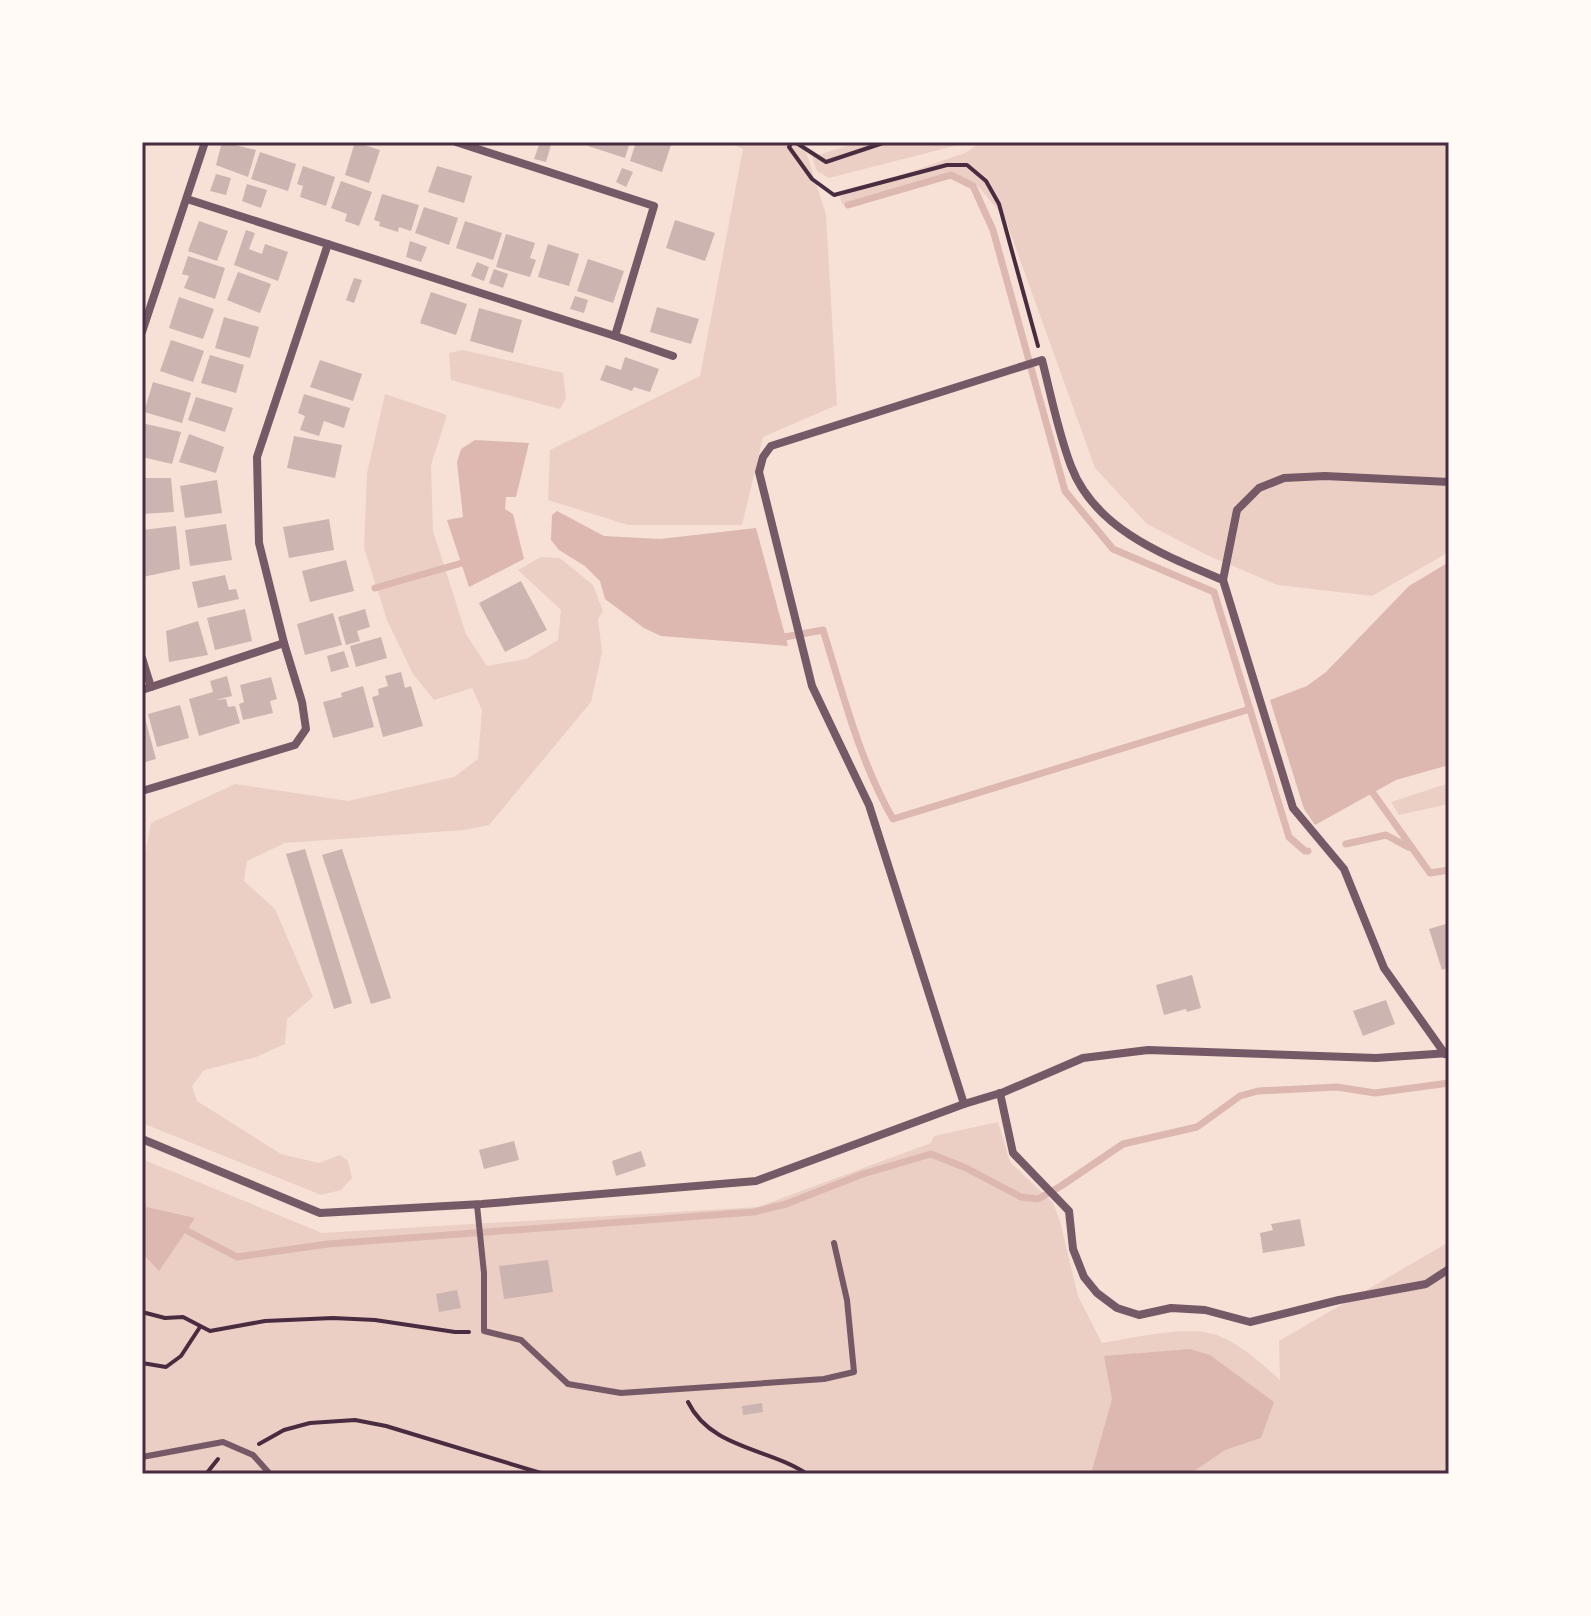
<svg xmlns="http://www.w3.org/2000/svg" width="1591" height="1616" font-family="'Public Sans',sans-serif">
  <style>
    .green { fill: #ebcfc5 }
    .water { fill: #dcb8b0 }
    .lines { fill: none; stroke-linecap: round; stroke-linejoin: round }
    .stream { stroke: #dcb8b0; stroke-width: 7 }
    .building { fill: #ccb4b1 }
    .path { stroke: #4a2c40; stroke-width: 4 }
    .service { stroke: #755966; stroke-width: 6 }
    .minor { stroke: #755966; stroke-width: 8 }
    .neatline { fill: none; stroke: #4a2c40; stroke-width: 3 }
  </style>
  <rect width="100%" height="100%" fill="#f7e1d7"/>
  <g class="green">
    <polygon points="727,142 803,142 826,215 837,405 763,437 742,525 628,525 548,500 550,450 700,376 743,149"/>
    <polygon points="859,142 961,142 962,144 829,178 817,171 812,157"/>
    <polygon points="981,142 1449,142 1449,552 1372,596 1278,585 1209,556 1147,524 1095,468 1005,218 976,184 952,172 842,205 840,196 965,153"/>
    <polygon points="463,350 563,373 566,398 560,409 451,380 449,353"/>
    <polygon points="385,394 447,415 431,465 433,531 466,634 487,666 526,659 558,640 561,610 518,570 541,557 560,558 593,585 603,611 598,619 602,652 591,702 489,825 464,830 285,843 247,861 244,881 275,909 313,997 287,1019 285,1044 256,1057 204,1070 192,1086 197,1101 281,1154 319,1163 340,1155 348,1161 352,1178 341,1190 321,1195 142,1123 142,869 151,823 235,784 348,801 454,777 478,759 482,710 472,688 434,700 413,674 387,620 364,548 367,473"/>
    <polygon points="1449,783 1449,804 1399,815 1391,802"/>
    <path d="M 998,1122 L 1010,1162 L 1053,1203 L 1060,1221 L 1078,1296 L 1102,1343 C 1134,1338 1189,1324 1219,1336 C 1242,1345 1262,1364 1280,1380 L 1279,1341 L 1449,1242 L 1449,1474 L 142,1474 L 142,1159 L 322,1233 L 758,1207 L 931,1143 L 934,1136 Z"/>
  </g>
  <g class="water">
    <polygon points="475,440 529,443 516,497 506,497 505,509 513,514 524,559 469,587 447,520 463,517 457,462 461,449"/>
    <polygon points="557,511 604,536 660,539 756,528 788,646 661,636 644,628 605,599 600,581 585,566 559,550 551,540 552,515"/>
    <polygon points="1449,562 1449,765 1396,780 1315,825 1304,809 1270,700 1307,686 1326,672 1409,586"/>
    <polygon points="142,1206 195,1218 159,1271 142,1253"/>
    <polygon points="1190,1349 1210,1355 1274,1402 1261,1438 1225,1450 1190,1474 1091,1474 1112,1399 1104,1356"/>
  </g>
  <g class="lines">
    <g class="stream">
      <polyline points="848,205 951,175 973,186 993,230 1065,491 1113,549 1214,592 1289,837 1305,851 1308,851"/>
      <polyline points="375,588 469,561"/>
      <path d="M 779,638 L 823,630 C 843,694 860,762 893,819 L 1250,709"/>
      <polyline points="1368,786 1430,873 1449,870"/>
      <polyline points="1346,844 1386,835 1408,847"/>
      <polyline points="178,1226 237,1257 328,1244 754,1212 786,1204 863,1174 931,1154 966,1168 1021,1197 1038,1199 1061,1186 1123,1144 1197,1127 1240,1096 1258,1091 1337,1087 1375,1093 1449,1083"/>
    </g>
  </g>
  <g class="building">
    <polygon points="222,142 256,150 248,177 216,165"/>
    <polygon points="355,142 380,150 369,183 345,175"/>
    <polygon points="540,142 551,145 546,162 534,159"/>
    <polygon points="589,142 630,142 625,158 588,146"/>
    <polygon points="636,142 672,142 662,172 630,161"/>
    <polygon points="260,152 296,164 288,191 251,179"/>
    <polygon points="303,166 335,177 326,206 300,197 303,186 297,184"/>
    <polygon points="437,166 472,176 464,203 428,192"/>
    <polygon points="622,168 633,172 626,187 616,182"/>
    <polygon points="216,174 231,178 226,195 210,191"/>
    <polygon points="341,181 372,192 359,226 345,221 347,214 331,208"/>
    <polygon points="247,184 267,190 261,208 242,201"/>
    <polygon points="382,194 419,205 411,231 399,227 398,232 379,226 380,222 374,220"/>
    <polygon points="424,207 458,218 449,245 415,233"/>
    <polygon points="675,220 715,233 705,261 666,248"/>
    <polygon points="199,221 228,231 217,261 188,251"/>
    <polygon points="465,221 502,233 493,260 456,248"/>
    <polygon points="246,230 255,233 249,249 262,254 265,244 288,252 278,281 234,265"/>
    <polygon points="506,234 535,243 530,258 536,260 530,277 496,267"/>
    <polygon points="410,241 427,247 421,262 406,257"/>
    <polygon points="548,244 579,254 569,286 538,277"/>
    <polygon points="188,256 225,268 215,299 184,288 189,276 182,274"/>
    <polygon points="588,259 624,271 613,303 577,291"/>
    <polygon points="477,262 489,267 484,281 471,276"/>
    <polygon points="494,269 508,274 503,288 489,283"/>
    <polygon points="238,272 271,284 260,313 227,300"/>
    <polygon points="354,278 362,280 354,303 346,300"/>
    <polygon points="431,292 467,304 456,335 420,323"/>
    <polygon points="575,296 588,300 584,313 570,309"/>
    <polygon points="179,297 214,309 203,339 169,328"/>
    <polygon points="657,307 699,319 691,344 650,332"/>
    <polygon points="479,308 522,320 513,353 470,341"/>
    <polygon points="224,317 259,327 250,358 215,348"/>
    <polygon points="171,340 204,351 193,382 160,371"/>
    <polygon points="210,355 244,365 236,393 201,383"/>
    <polygon points="625,357 659,369 650,392 634,387 632,391 600,380 606,365 621,370"/>
    <polygon points="320,360 362,374 353,401 310,387"/>
    <polygon points="153,382 191,393 182,423 144,412"/>
    <polygon points="304,394 350,408 344,428 324,421 319,436 300,430 305,416 298,413"/>
    <polygon points="196,397 233,408 225,432 188,420"/>
    <polygon points="142,423 181,432 172,464 142,457"/>
    <polygon points="189,434 224,447 216,473 179,462"/>
    <polygon points="294,436 342,445 335,478 287,468"/>
    <polygon points="142,478 171,478 174,512 142,514"/>
    <polygon points="217,480 222,513 185,518 180,486"/>
    <polygon points="329,519 334,550 289,558 283,527"/>
    <polygon points="226,524 232,560 190,566 185,530"/>
    <polygon points="176,526 180,569 143,577 142,530"/>
    <polygon points="346,560 354,591 310,602 302,571"/>
    <polygon points="225,575 229,590 236,589 239,599 198,608 192,582"/>
    <polygon points="521,581 547,630 505,652 479,603"/>
    <polygon points="245,609 252,641 215,650 207,618"/>
    <polygon points="365,609 370,627 357,631 360,641 346,645 338,617"/>
    <polygon points="333,613 342,645 305,655 297,624"/>
    <polygon points="198,621 208,655 169,662 166,631"/>
    <polygon points="381,637 387,658 356,667 350,646"/>
    <polygon points="344,651 349,667 331,672 327,656"/>
    <polygon points="401,672 405,688 411,686 423,726 383,737 372,697 379,695 378,689 388,686 385,676"/>
    <polygon points="227,676 232,696 216,700 226,699 228,707 235,706 240,723 199,736 189,699 213,692 210,681"/>
    <polygon points="271,677 277,699 270,701 273,713 243,720 239,704 244,702 240,685"/>
    <polygon points="363,686 374,727 333,738 323,702 342,697 341,693"/>
    <polygon points="180,705 189,738 157,747 148,714"/>
    <polygon points="142,718 145,718 156,759 142,763"/>
    <polygon points="305,849 352,1003 334,1009 286,854"/>
    <polygon points="342,849 391,998 371,1004 322,855"/>
    <polygon points="1449,923 1449,967 1442,970 1429,929"/>
    <polygon points="1192,975 1201,1008 1187,1012 1186,1009 1164,1015 1156,985"/>
    <polygon points="1386,1000 1395,1024 1363,1036 1353,1011"/>
    <polygon points="514,1141 519,1160 484,1169 479,1150"/>
    <polygon points="641,1151 646,1166 616,1176 612,1161"/>
    <polygon points="1300,1219 1305,1246 1263,1253 1260,1233 1273,1230 1271,1224"/>
    <polygon points="548,1260 553,1292 504,1299 499,1266"/>
    <polygon points="457,1290 461,1308 439,1312 436,1294"/>
    <polygon points="762,1403 763,1412 743,1415 742,1406"/>
  </g>
  <g class="lines">
    <g class="path">
      <polyline points="792,142 789,147 812,179 834,195 947,165 967,165 986,181 999,204 1038,346"/>
      <polyline points="795,142 826,162 886,142"/>
      <polyline points="142,1312 165,1318 183,1317 210,1331 265,1321 333,1318 375,1320 455,1332 469,1332"/>
      <polyline points="142,1363 166,1367 181,1356 200,1327"/>
      <path d="M 688,1402 C 711,1449 769,1448 807,1474"/>
      <polyline points="259,1444 284,1430 310,1423 355,1420 386,1426 544,1474"/>
      <polyline points="206,1474 218,1459"/>
    </g>
    <g class="service">
      <polyline points="477,1205 484,1273 484,1331 521,1340 568,1384 621,1393 824,1379 854,1372 847,1300 834,1243"/>
      <polyline points="142,1457 223,1442 253,1455 270,1474"/>
    </g>
    <g class="minor">
      <polyline points="187,199 615,336 654,206 456,142"/>
      <polyline points="142,332 205,142"/>
      <polyline points="615,336 673,356"/>
      <polyline points="142,658 151,687"/>
      <polyline points="142,690 284,643"/>
      <polyline points="142,791 295,745 306,729 302,702 284,643 259,543 257,457 328,244"/>
      <polyline points="1445,1054 1384,968 1344,869 1293,808 1223,580 1237,510 1259,488 1284,478 1325,476 1449,482"/>
      <polyline points="1000,1093 1013,1153 1069,1211 1073,1249 1084,1277 1097,1293 1117,1308 1139,1315 1171,1308 1205,1310 1250,1322 1339,1300 1426,1284 1449,1269"/>
      <path d="M 964,1104 L 869,805 L 812,686 L 759,472 L 763,457 L 771,446 L 1042,360 C 1051,395 1058,432 1071,466 C 1095,530 1166,556 1223,580"/>
      <polyline points="142,1139 320,1213 482,1204 756,1181 964,1104 1004,1092 1083,1058 1148,1050 1376,1058 1449,1053"/>
    </g>
  </g>
  <rect width="1591" height="1616" fill="none" stroke="#fffaf5" stroke-width="288"/>
  <rect x="144" y="144" width="1303" height="1328" class="neatline"/>
</svg>
